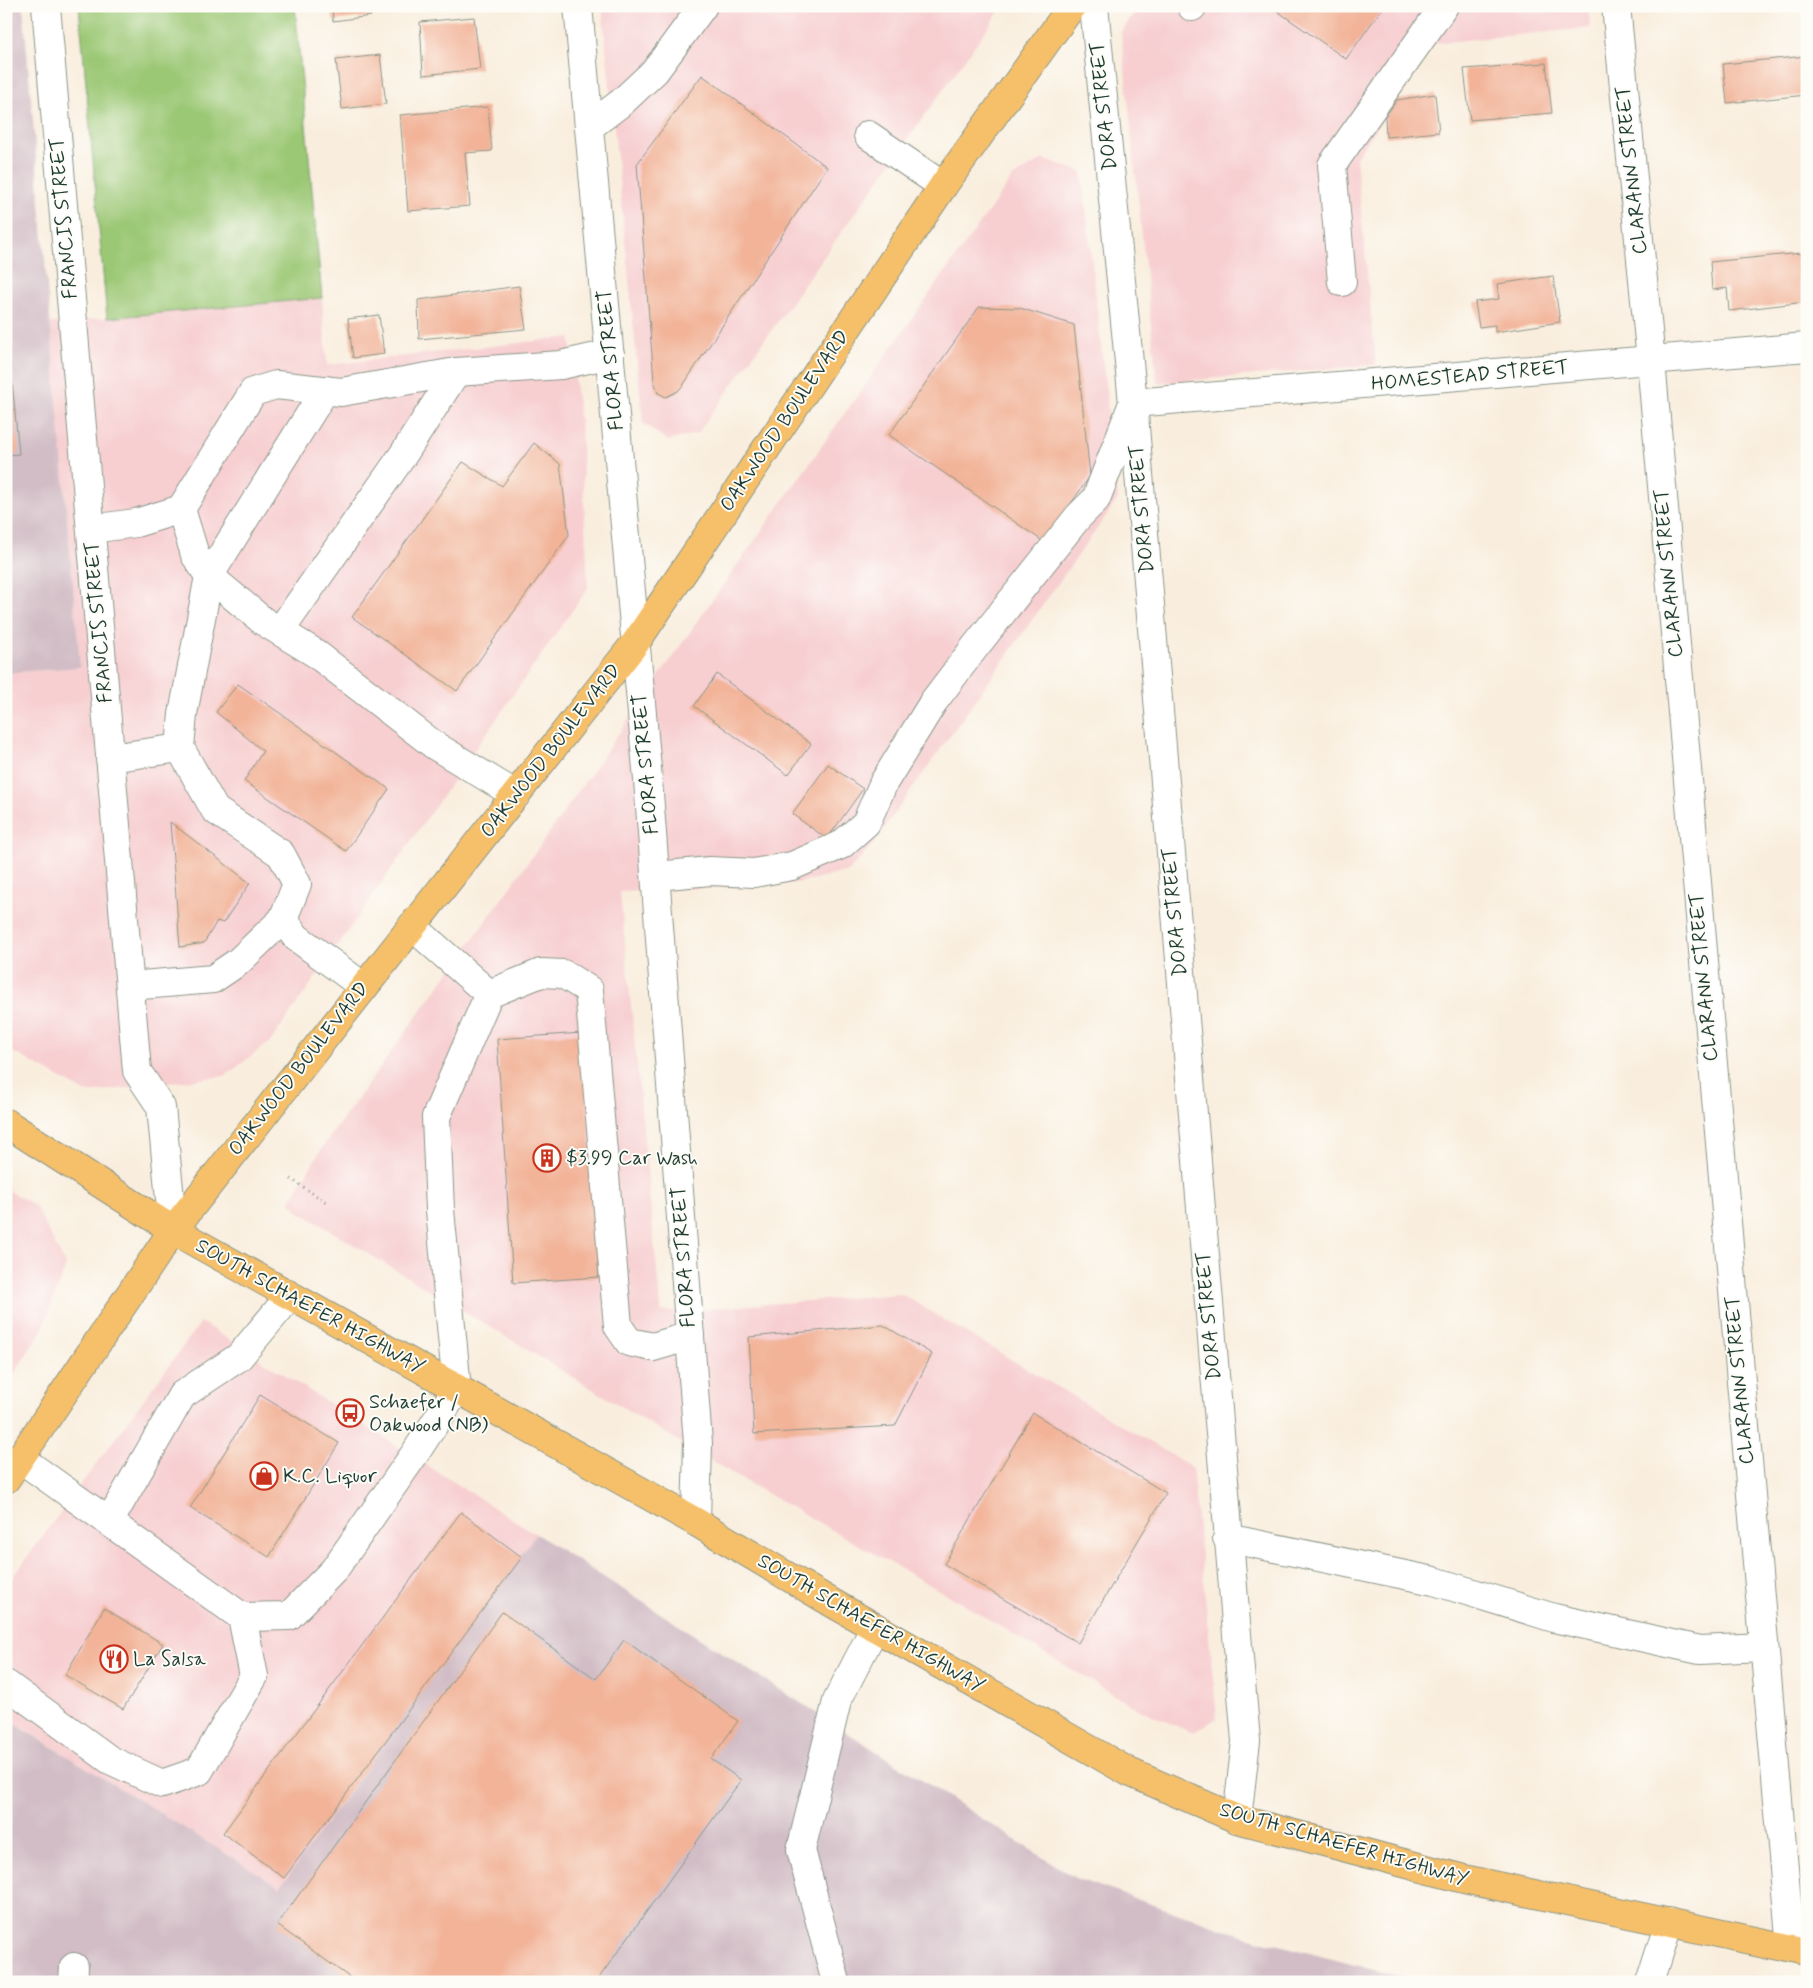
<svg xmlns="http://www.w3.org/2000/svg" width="1813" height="1988" font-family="Mynerve,sans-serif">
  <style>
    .built { fill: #f7cfd1 }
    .industrial { fill: #d2bdc6 }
    .green { fill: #9bc875; stroke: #5d8254 }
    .building { fill: #f2b398 }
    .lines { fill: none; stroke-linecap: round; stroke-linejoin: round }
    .minor-casing { stroke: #8c9689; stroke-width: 30 }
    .major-casing { stroke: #8c9689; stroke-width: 30 }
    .path { stroke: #8c9689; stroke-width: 3; stroke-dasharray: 1 4; stroke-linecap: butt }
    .minor { stroke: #fff; stroke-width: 28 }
    .major { stroke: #f6c06b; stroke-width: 28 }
    .labels { text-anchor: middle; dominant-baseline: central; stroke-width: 4; stroke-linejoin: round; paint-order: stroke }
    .street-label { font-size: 20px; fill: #1f3d34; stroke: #fdfcf7 }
    .poi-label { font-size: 20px; fill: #1f3d34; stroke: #fdfcf7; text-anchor: start }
  </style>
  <rect width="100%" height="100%" fill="#fdfcf7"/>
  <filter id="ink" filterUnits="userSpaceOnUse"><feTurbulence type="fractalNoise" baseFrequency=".02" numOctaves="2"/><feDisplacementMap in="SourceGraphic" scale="10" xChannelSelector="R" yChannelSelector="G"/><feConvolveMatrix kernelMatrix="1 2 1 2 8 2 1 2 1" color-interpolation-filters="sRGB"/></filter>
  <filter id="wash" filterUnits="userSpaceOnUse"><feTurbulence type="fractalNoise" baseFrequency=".0096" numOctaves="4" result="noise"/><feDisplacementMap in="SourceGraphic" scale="20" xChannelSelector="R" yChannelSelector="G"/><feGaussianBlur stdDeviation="1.12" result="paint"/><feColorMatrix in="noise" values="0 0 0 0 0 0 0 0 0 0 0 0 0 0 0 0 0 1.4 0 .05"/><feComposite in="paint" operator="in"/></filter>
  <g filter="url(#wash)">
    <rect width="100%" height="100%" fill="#f9eede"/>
    <g class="built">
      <polygon points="602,6 1003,6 698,433 668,441 643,423"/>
      <polygon points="1139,6 1588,6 1590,28 1435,43 1356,158 1376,365 1157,383 1121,32"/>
      <polygon points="1043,159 1082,172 1118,499 876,840 849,871 798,883 620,892 661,1312 901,1294 1192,1467 1217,1718 1193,1733 1138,1709 951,1597 743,1480 298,1211 290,1201 322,1148 547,836 704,612 1012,178"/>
      <polygon points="322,298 327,365 570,337 581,431 588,588 271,1041 225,1076 87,1093 6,1048 6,673 80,667 50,323"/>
      <polygon points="6,1189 35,1206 66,1265 42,1330 6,1386"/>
      <polygon points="201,1322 536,1534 280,1888 18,1725 6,1742 6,1586"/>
    </g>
    <g class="industrial">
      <polygon points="6,6 23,6 80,667 6,673"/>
      <polygon points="536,1534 1075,1878 1242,1935 1419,1982 6,1982 6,1742 17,1725 280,1887"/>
    </g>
    <polygon class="green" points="79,6 295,6 322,298 107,318"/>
    <g id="blocks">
      <g class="building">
        <polygon points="332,6 370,6 371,16 333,21"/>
        <polygon points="1270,6 1384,6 1346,59"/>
        <polygon points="474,17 480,69 423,75 420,22"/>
        <polygon points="380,55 386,104 342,109 336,60"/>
        <polygon points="1807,56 1807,95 1727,103 1723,64"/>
        <polygon points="1546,63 1552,113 1470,120 1464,69"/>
        <polygon points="702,75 827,167 684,384 678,391 666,397 658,393 654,381 637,164"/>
        <polygon points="1435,94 1439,132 1386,137 1385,117 1397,100"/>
        <polygon points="488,107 492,151 465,153 470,206 408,211 400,115"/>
        <polygon points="1801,253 1806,302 1729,311 1727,288 1712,290 1710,262"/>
        <polygon points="1553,276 1560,322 1495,332 1495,325 1479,327 1475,302 1499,299 1497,284"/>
        <polygon points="519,286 526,329 419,339 418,300"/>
        <polygon points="979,307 1020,308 1074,325 1090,476 1044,542 889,435"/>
        <polygon points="379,315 384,354 353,358 348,319"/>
        <polygon points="6,319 19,454 6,455"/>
        <polygon points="534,443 560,464 569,535 457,691 352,617 463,462 502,486"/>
        <polygon points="717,674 811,744 788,775 694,706"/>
        <polygon points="238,684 389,789 346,851 244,781 263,751 216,712"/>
        <polygon points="828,764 863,789 827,839 792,814"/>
        <polygon points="170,822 250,883 223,923 217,921 204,943 180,947"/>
        <polygon points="582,1033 599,1277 513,1283 497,1039"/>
        <polygon points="883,1325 932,1354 895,1426 754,1434 749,1337"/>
        <polygon points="260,1395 339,1443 269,1557 190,1508"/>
        <polygon points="1033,1413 1166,1493 1078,1643 944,1564"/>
        <polygon points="461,1512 522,1557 284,1878 223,1833"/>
        <polygon points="104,1608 163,1644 123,1709 65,1675"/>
        <polygon points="502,1612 596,1679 624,1640 738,1721 711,1759 741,1780 596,1982 356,1982 277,1925"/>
      </g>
    </g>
  </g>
  <g filter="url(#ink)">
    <use href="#blocks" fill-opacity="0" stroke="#8c9689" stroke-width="1"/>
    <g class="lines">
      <g class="minor-casing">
        <g id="minor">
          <polyline points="46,6 137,1071 161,1107 173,1230"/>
          <polyline points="578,6 648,780 698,1443 696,1522"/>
          <polyline points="1094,6 1133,403 1246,1741 1237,1819"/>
          <polyline points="1192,6 1192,7"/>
          <polyline points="1616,6 1651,361 1791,1948"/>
          <polyline points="589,127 622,102 655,71 703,6"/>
          <polyline points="868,135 943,186"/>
          <polyline points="1342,282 1332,165 1444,6"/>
          <polyline points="325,390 209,576 183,714 180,748 215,810 281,854 297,884 283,919 296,937 364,987"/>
          <polyline points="181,509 195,555 209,576 263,621 315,653 434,745 516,795"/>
          <polyline points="91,529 136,523 181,509 253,392 276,385 341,392 456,372 561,365 610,354"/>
          <polyline points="280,631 403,455 456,372"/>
          <polyline points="110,758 180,748"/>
          <polyline points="656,876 710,871 754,873 792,866 841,845 866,823 884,782 934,701 975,647 1078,517 1096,499 1133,403 1807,347"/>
          <polyline points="130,986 213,979 238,962 283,919"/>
          <polyline points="489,994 541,973 563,974 589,990 618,1326 629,1342 653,1347 690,1336"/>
          <polyline points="21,1459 242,1617 289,1616 334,1570 416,1452 457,1389 440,1210 436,1117 489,994 412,926"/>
          <polyline points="109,1522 182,1395 239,1357 290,1296"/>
          <polyline points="1227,1538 1434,1581 1554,1618 1700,1650 1763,1647"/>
          <polyline points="6,1684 110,1760 162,1784 199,1771 254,1676 242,1617"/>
          <polyline points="73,1982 74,1967"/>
          <polyline points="836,1982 801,1850 837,1701 875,1627"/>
          <polyline points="1650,1982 1669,1922"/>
        </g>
      </g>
      <g class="major-casing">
        <g id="major">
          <polyline points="6,1123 173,1230 696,1522 834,1604 1129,1772 1237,1819 1464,1879 1807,1952"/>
          <polyline points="6,1479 173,1230 636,642 943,186 1072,6"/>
        </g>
      </g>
      <polyline class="path" points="291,1179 326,1202"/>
      <use href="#minor" class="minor"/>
      <use href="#major" class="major"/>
    </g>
  </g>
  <defs>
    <g id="building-ring" transform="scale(1.4375)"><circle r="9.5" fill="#fdfcf7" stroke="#c8321e" stroke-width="1.5"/><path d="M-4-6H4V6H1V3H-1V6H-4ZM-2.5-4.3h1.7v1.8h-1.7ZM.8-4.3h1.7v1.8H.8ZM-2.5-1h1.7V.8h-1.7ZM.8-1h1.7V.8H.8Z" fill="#c8321e"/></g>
    <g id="bus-ring" transform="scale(1.4375)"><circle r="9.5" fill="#fdfcf7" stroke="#c8321e" stroke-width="1.5"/><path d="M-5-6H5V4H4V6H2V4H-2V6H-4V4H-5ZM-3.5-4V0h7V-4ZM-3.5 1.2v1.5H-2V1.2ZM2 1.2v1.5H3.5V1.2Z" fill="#c8321e"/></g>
    <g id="shop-ring" transform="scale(1.4375)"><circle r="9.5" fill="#fdfcf7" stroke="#c8321e" stroke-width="1.5"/><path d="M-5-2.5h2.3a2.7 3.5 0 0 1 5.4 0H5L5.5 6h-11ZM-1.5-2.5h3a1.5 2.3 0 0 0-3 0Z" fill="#c8321e"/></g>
    <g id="restaurant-ring" transform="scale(1.4375)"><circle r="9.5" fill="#fdfcf7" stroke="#c8321e" stroke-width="1.5"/><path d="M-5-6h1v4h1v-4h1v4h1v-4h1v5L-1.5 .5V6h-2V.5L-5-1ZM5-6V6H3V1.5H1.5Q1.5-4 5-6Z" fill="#c8321e"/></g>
  </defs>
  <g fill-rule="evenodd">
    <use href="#building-ring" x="547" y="1158"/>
    <use href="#bus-ring" x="350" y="1413"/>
    <use href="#shop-ring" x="264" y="1476"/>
    <use href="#restaurant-ring" x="114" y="1659"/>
  </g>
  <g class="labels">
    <g class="street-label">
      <text transform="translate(1104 106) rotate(-96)">DORA STREET</text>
      <text transform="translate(1632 170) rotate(-96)">CLARANN STREET</text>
      <text transform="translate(64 218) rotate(-95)">FRANCIS STREET</text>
      <text transform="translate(611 360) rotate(-95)">FLORA STREET</text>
      <text transform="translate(1470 376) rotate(-5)">HOMESTEAD STREET</text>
      <text transform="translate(785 421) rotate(-56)">OAKWOOD BOULEVARD</text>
      <text transform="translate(1142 509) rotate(-95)">DORA STREET</text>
      <text transform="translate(1669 573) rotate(-95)">CLARANN STREET</text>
      <text transform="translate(99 622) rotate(-95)">FRANCIS STREET</text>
      <text transform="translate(551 751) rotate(-52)">OAKWOOD BOULEVARD</text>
      <text transform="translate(646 764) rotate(-95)">FLORA STREET</text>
      <text transform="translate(1175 912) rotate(-95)">DORA STREET</text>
      <text transform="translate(1704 977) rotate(-95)">CLARANN STREET</text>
      <text transform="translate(299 1069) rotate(-52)">OAKWOOD BOULEVARD</text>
      <text transform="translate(684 1257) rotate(-94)">FLORA STREET</text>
      <text transform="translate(310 1307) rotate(29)">SOUTH SCHAEFER HIGHWAY</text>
      <text transform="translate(1209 1316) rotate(-95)">DORA STREET</text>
      <text transform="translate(1740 1380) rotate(-95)">CLARANN STREET</text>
      <text transform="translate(871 1624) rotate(30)">SOUTH SCHAEFER HIGHWAY</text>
      <text transform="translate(1344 1845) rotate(16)">SOUTH SCHAEFER HIGHWAY</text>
    </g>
    <g class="poi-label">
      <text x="566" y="1158">$3.99 Car Wash</text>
      <text x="369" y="1402">Schaefer /<tspan x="369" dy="23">Oakwood (NB)</tspan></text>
      <text x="283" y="1476">K.C. Liquor</text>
      <text x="133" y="1659">La Salsa</text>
    </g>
  </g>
  <rect width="1813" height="1988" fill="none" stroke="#fdfcf7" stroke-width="25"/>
</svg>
